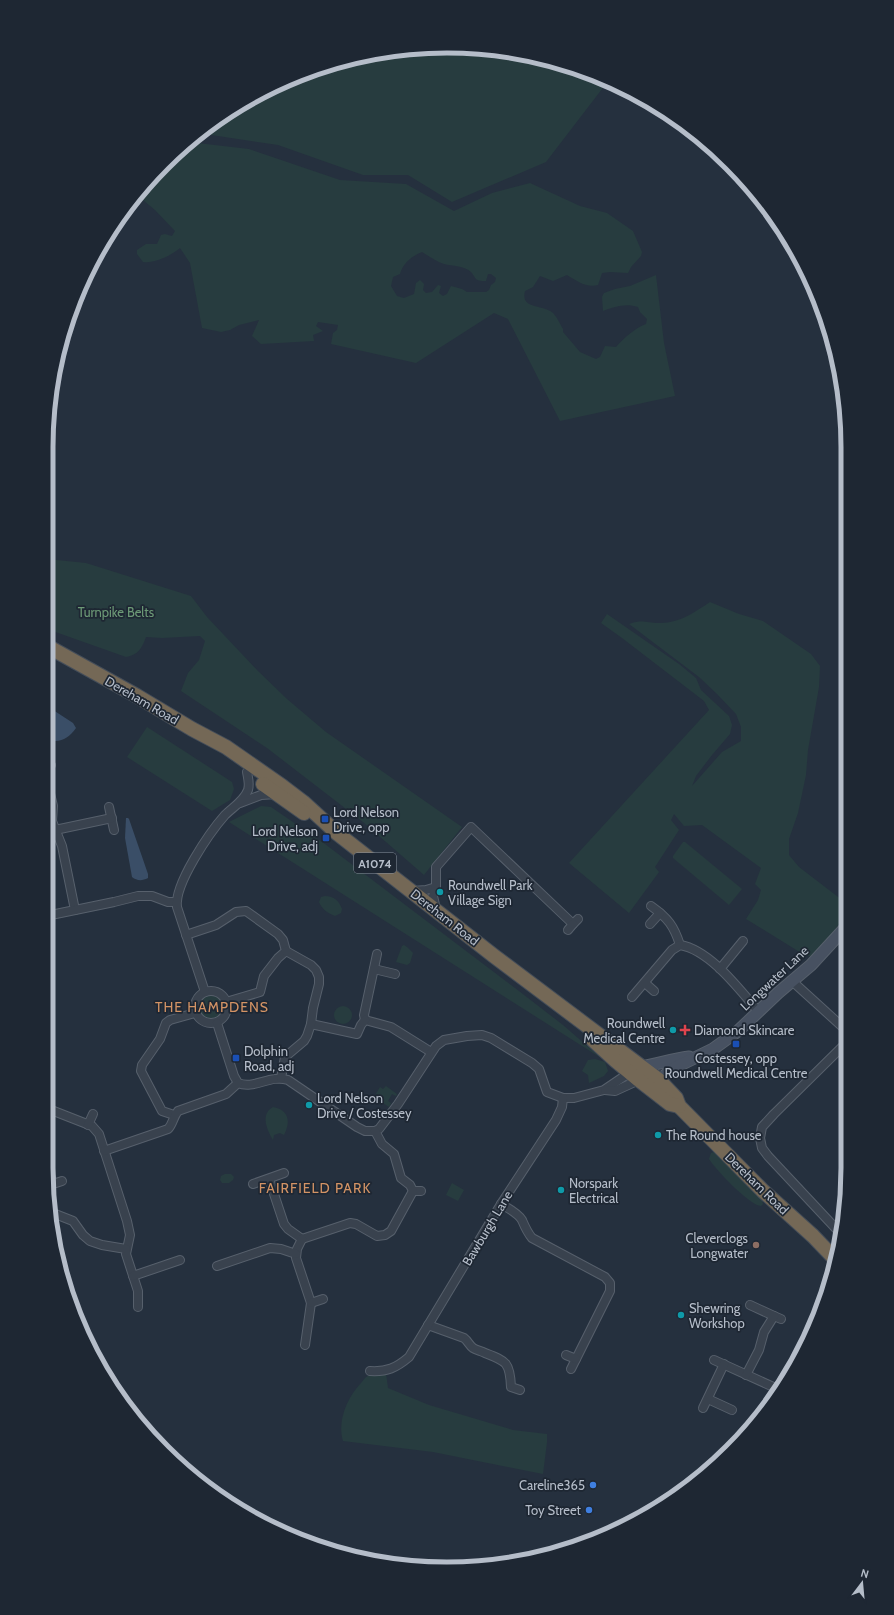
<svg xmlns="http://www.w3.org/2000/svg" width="894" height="1615" font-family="Cabin,sans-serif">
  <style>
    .green { fill: #273c3f; fill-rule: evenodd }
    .water { fill: #3a4e67 }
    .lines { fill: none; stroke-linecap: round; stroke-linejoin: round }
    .street-casing { stroke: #57606c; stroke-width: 10 }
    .secondary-casing { stroke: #57606c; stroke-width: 13 }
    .highway-casing { stroke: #444d59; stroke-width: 16 }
    .street { stroke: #39424e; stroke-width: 8 }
    .secondary { stroke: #475161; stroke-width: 11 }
    .highway { stroke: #746856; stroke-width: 14 }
    .transit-dot { fill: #1a4fb4; stroke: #1e2733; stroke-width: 1.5 }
    .culture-dot { fill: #0f9aa8; stroke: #1e2733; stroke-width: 1.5 }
    .health-dot { fill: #e0444e; stroke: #1e2733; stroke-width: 1.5 }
    .education-dot { fill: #8d6e63; stroke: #1e2733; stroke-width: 1.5 }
    .shop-dot { fill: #3f7fe0; stroke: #1e2733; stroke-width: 1.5 }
    .labels { text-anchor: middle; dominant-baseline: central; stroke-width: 3.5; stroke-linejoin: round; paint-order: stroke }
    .shield { fill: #1e2733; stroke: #88909c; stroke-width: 1 }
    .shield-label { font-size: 12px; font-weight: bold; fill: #b5bdc9 }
    .park-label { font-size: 13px; fill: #6c9976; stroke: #1e2733 }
    .street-label { font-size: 13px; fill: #b5bdc9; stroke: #1e2733 }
    .poi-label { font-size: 13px; fill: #b5bdc9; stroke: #1e2733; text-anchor: start }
    .neighbourhood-label { font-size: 14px; letter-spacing: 1px; fill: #d39365; stroke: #1e2733 }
    .rim { fill: none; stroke: #b5bdc9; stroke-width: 5 }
  </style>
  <rect width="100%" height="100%" fill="#25303e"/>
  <g class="green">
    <polygon points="421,47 499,49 576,67 606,81 602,89 546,162 452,202 408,175 363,175 278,145 198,133 269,87 343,60"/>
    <path d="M 189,142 L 249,149 L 340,180 L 406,184 L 454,211 L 492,193 L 530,183 L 580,206 L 607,213 L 633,231 L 642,252 L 641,256 L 631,267 L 628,273 L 610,272 L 602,273 L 598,285 C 586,288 577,281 567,275 L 553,281 L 540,276 L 533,287 L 525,291 C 520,310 543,304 553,313 C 557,317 560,324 563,329 L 563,332 L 580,352 L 596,359 L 600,357 L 605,346 L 616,347 C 624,338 635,328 646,324 L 647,319 L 640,312 L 638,307 C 625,303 615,307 603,311 L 602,297 L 604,293 L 615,289 L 630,286 L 656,275 L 664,343 L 675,396 L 560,421 L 508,319 L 494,313 L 416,363 L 331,344 L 333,333 L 337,330 L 338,325 L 318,322 L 316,326 L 323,331 L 313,335 L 314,341 L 261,344 L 252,336 L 259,320 L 239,325 L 230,330 L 221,332 L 202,328 L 190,263 L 180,248 C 172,255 154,264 143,262 L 137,254 L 137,250 L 146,244 L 157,244 L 161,235 L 165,234 L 172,236 L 175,231 L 155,210 L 137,195 L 145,183 ZM 422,252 C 429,256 437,262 444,264 C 452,266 465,266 471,272 C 477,279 474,281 486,281 L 488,274 L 491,274 L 496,278 L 495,282 L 491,285 L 489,290 L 486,292 L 467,292 L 462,289 L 451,286 L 447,294 L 443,296 L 439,293 L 441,286 L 438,285 L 432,292 L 426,293 L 423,290 L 424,284 L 420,280 L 416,283 L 414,294 L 404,298 L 397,296 L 391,286 L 393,277 L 400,274 C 403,263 412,256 422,252 Z"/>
    <path d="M 47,559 L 86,563 L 191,596 L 207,617 L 258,671 L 287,699 L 326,732 L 462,827 L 424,875 L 363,822 L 267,748 L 181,691 L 188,673 L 199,660 L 205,641 L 200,636 L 162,638 L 146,637 C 142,648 138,655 126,657 L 47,629 Z"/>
    <path d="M 710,602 L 739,614 L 763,621 L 811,654 L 820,666 L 819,687 L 808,750 L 806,775 L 798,813 L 789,839 L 789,855 L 799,867 L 846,903 L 846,915 L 815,956 L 806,956 L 746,919 L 758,900 L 761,890 L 755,884 L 761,868 L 702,825 L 684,826 L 674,814 L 671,820 L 679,830 L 655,867 L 659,872 L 629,913 L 569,863 L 709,710 L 704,701 L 622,638 L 601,623 L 607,614 L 679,664 L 696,678 L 701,690 L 729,716 L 732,725 L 730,734 L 712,755 L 696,776 L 692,786 L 722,752 L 741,741 L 741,727 L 736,714 L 717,694 L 699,677 L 629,624 C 643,619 646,623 659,623 C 678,624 695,612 710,602 Z"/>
    <polygon points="147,727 232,782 234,789 230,800 212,811 127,757"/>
    <polygon points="261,806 271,807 325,844 515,988 563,1025 601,1058 229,822"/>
    <polygon points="683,842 685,842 742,889 729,905 673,858 673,856"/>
    <path d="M 325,896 C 334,896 339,901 342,909 L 341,913 L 335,916 C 327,913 322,909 319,902 L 321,897 Z"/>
    <polygon points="404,945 407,947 413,953 410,963 407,965 396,962 402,946"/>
    <circle cx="211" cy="1007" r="12"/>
    <circle cx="343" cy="1015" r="9"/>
    <polygon points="595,1059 605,1062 608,1071 604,1076 589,1083 588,1075 582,1071 588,1060"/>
    <polygon points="386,1086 397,1094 396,1096 392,1094 388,1101 391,1103 389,1107 374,1097 380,1087 383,1089"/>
    <path d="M 273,1107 C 289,1110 291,1122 284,1135 L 280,1133 L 274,1135 L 273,1140 C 267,1130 260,1114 273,1107 Z"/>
    <path d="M 714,1152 C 725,1164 737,1174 747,1186 C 754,1192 761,1194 763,1204 L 761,1206 C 749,1205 716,1170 709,1159 L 711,1153 Z"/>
    <polygon points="225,1174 231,1174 234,1177 233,1180 229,1183 222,1183 220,1180 221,1176"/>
    <polygon points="452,1183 464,1190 458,1201 446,1195"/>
    <path d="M 386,1373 L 388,1388 L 429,1405 L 513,1430 L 547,1434 L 547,1442 L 543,1474 L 433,1452 L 343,1441 C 337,1421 347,1398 361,1383 C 363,1381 365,1377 368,1376 C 372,1374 381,1374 386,1373 Z"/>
  </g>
  <g class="water">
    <path d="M 47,706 L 73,723 L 76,728 C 68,739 59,744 46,739 Z"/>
    <path d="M 126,818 L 128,818 L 129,819 L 148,874 L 148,878 C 142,881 137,881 132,877 L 125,838 Z"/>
  </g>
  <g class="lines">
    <g class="street-casing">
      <g id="street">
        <polyline points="46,774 51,765"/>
        <polyline points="46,777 53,806 52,821 62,846 75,910"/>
        <polyline points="240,803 261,795 277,794"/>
        <polyline points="109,807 114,830"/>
        <polyline points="55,830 112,818"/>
        <polyline points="412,891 426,890 436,887"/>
        <path d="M 651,906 C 668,918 674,926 680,945"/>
        <polyline points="436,909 433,896 436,887 436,867 471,827 573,924 578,919"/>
        <polyline points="46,916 114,902 138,896 152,896 168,902 176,902"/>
        <polyline points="650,924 660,913"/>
        <polyline points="568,930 573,924"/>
        <polyline points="186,935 216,925 236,912 246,911 278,934 283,940 286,951 278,958 264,976 260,992 226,1002"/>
        <polyline points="374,969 395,974"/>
        <polyline points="720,969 743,941"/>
        <polyline points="792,981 847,1031"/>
        <polyline points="645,983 654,991"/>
        <circle cx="211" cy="1007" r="16"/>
        <path d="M 205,992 L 177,907 C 174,884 210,832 225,815 C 233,807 244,801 248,790 C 250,784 248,778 247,772"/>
        <path d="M 632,997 L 672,950 L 680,945 C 710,950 739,989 758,1011"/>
        <polyline points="365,1020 391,1027 431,1052"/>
        <polyline points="365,1020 364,1015 377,954"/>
        <path d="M 217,1023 L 234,1076 L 238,1083 C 254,1090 270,1074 288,1080 L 357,1127 L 365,1131 L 375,1131 L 379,1129 L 398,1104 L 436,1046 L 444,1040 L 467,1036 L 482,1035 L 491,1038 L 532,1063 L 539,1069 L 547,1092 L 563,1098 L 574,1098 L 604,1090 L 632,1071"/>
        <polyline points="311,1024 357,1034 361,1025 365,1020"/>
        <polyline points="281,1078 285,1057 304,1041 307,1036 311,1024 313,1008 319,984 319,977 316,970 311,965 286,951"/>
        <polyline points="605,1090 615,1091 639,1080"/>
        <polyline points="46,1108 92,1126 99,1134 127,1221 130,1235 126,1254 138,1291 138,1307"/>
        <polyline points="174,1115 162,1111 141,1071 142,1065 160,1039 166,1023 170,1020 195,1013"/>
        <polyline points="88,1125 93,1114"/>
        <path d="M 104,1151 L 168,1129 C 173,1124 173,1117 178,1111 L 226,1094 L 238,1083"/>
        <polyline points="49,1172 53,1184"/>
        <polyline points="269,1179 284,1224 288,1229 302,1239"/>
        <polyline points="253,1184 284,1173"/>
        <polyline points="48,1189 53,1184 62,1181"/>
        <polyline points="413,1191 421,1191"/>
        <path d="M 501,1204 C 508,1208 518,1213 522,1220 C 525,1227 527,1232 532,1238 L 605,1277 L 610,1283 L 610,1291 L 571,1369"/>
        <polyline points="50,1212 73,1221 83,1235 90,1241 102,1245 126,1249"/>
        <polyline points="841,1234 768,1156 762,1148 760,1138 762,1127 774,1114 847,1042"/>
        <polyline points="302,1239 350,1223 356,1224 377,1236 385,1235 391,1231 413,1191 410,1185 401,1178 394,1154 382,1144 375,1131"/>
        <polyline points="302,1239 297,1249 296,1258 311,1303 305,1345"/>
        <polyline points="217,1266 270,1248 281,1249 296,1254"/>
        <polyline points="133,1276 180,1260"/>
        <polyline points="311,1303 323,1299"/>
        <polyline points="774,1316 781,1319"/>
        <path d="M 428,1325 L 464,1338 C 468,1341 469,1345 473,1348 C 476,1350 481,1351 485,1353 C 506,1361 510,1362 511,1387 L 520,1390"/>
        <polyline points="566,1355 576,1359"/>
        <polyline points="714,1360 780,1390"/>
        <path d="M 370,1371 C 387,1372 396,1368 409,1357 L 501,1204 L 556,1120 L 562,1107 L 563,1098"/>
        <polyline points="746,1375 759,1350 764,1332 774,1316 750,1305"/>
        <polyline points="708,1399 732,1410"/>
        <polyline points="703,1408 724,1364"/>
      </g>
    </g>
    <g class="secondary-casing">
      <g id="secondary">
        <path d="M 641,1067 C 658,1064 673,1059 689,1057"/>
        <polyline points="652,1080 659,1080 674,1068 713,1049 738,1031 778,993 811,965 846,927"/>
      </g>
    </g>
    <g class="highway-casing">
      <g id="highway">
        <polyline points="47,646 137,696 192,729 226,747 282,786 303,802 338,834 494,956 659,1080 676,1098 679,1106 763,1191 813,1236 836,1260"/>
        <polyline points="263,784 304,813"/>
        <polyline points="593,1040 615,1060 639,1080 670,1104 679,1106"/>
      </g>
    </g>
    <use href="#street" class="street"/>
    <use href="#secondary" class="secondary"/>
    <use href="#highway" class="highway"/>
  </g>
  <g class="transit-dot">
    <rect x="321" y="815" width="8" height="8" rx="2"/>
    <rect x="322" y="834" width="8" height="8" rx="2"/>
    <rect x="732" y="1040" width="8" height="8" rx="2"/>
    <rect x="232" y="1054" width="8" height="8" rx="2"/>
  </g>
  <g class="culture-dot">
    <circle cx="440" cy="892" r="4"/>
    <circle cx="673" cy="1030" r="4"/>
    <circle cx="309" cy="1105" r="4"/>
    <circle cx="658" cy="1135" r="4"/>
    <circle cx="561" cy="1190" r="4"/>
    <circle cx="681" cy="1315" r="4"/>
  </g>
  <path class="health-dot" d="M683 1024h4v4h4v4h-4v4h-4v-4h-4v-4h4z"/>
  <circle class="education-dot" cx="756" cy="1245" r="4"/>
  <g class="shop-dot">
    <circle cx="593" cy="1485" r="4"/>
    <circle cx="589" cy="1510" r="4"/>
  </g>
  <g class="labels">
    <rect class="shield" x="354" y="853" width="42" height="20" rx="3"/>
    <g class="shield-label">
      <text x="375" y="863">A1074</text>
    </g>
    <g class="park-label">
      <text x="116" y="612">Turnpike Belts</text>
    </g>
    <g class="street-label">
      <text transform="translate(142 700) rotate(30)">Dereham Road</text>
      <text transform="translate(445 917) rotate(38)">Dereham Road</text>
      <text transform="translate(774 978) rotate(-43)">Longwater Lane</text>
      <text transform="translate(757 1183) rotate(44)">Dereham Road</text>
      <text transform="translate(487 1228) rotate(-59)">Bawburgh Lane</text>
    </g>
    <g class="poi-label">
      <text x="333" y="812">Lord Nelson<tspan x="333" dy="15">Drive, opp</tspan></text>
      <text x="318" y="831" text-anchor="end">Lord Nelson<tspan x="318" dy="15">Drive, adj</tspan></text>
      <text x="448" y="885">Roundwell Park<tspan x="448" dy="15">Village Sign</tspan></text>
      <text x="665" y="1023" text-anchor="end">Roundwell<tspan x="665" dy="15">Medical Centre</tspan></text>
      <text x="694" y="1030">Diamond Skincare</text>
      <text x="244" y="1051">Dolphin<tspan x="244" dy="15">Road, adj</tspan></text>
      <text x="736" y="1058" text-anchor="middle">Costessey, opp<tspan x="736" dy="15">Roundwell Medical Centre</tspan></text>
      <text x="317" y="1098">Lord Nelson<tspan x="317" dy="15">Drive / Costessey</tspan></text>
      <text x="666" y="1135">The Round house</text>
      <text x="569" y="1183">Norspark<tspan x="569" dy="15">Electrical</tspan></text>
      <text x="748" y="1238" text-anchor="end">Cleverclogs<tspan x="748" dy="15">Longwater</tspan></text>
      <text x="689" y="1308">Shewring<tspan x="689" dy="15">Workshop</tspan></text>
      <text x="585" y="1485" text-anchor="end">Careline365</text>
      <text x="581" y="1510" text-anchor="end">Toy Street</text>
    </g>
    <g class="neighbourhood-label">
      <text x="212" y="1007">THE HAMPDENS</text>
      <text x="315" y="1188">FAIRFIELD PARK</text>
    </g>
  </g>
  <path d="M0 0H894V1615H0ZM447 53H447A394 394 0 0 1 841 447V1168A394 394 0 0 1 447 1562H447A394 394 0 0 1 53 1168V447A394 394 0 0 1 447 53Z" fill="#1e2733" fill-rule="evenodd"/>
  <path class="rim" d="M447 53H447A394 394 0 0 1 841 447V1168A394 394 0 0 1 447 1562H447A394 394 0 0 1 53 1168V447A394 394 0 0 1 447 53Z"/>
  <g transform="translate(862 1583) rotate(16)" stroke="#1e2733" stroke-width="3" paint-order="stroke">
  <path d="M0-3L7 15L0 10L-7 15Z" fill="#b5bdc9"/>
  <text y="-6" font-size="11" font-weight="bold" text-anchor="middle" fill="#b5bdc9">N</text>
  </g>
</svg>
